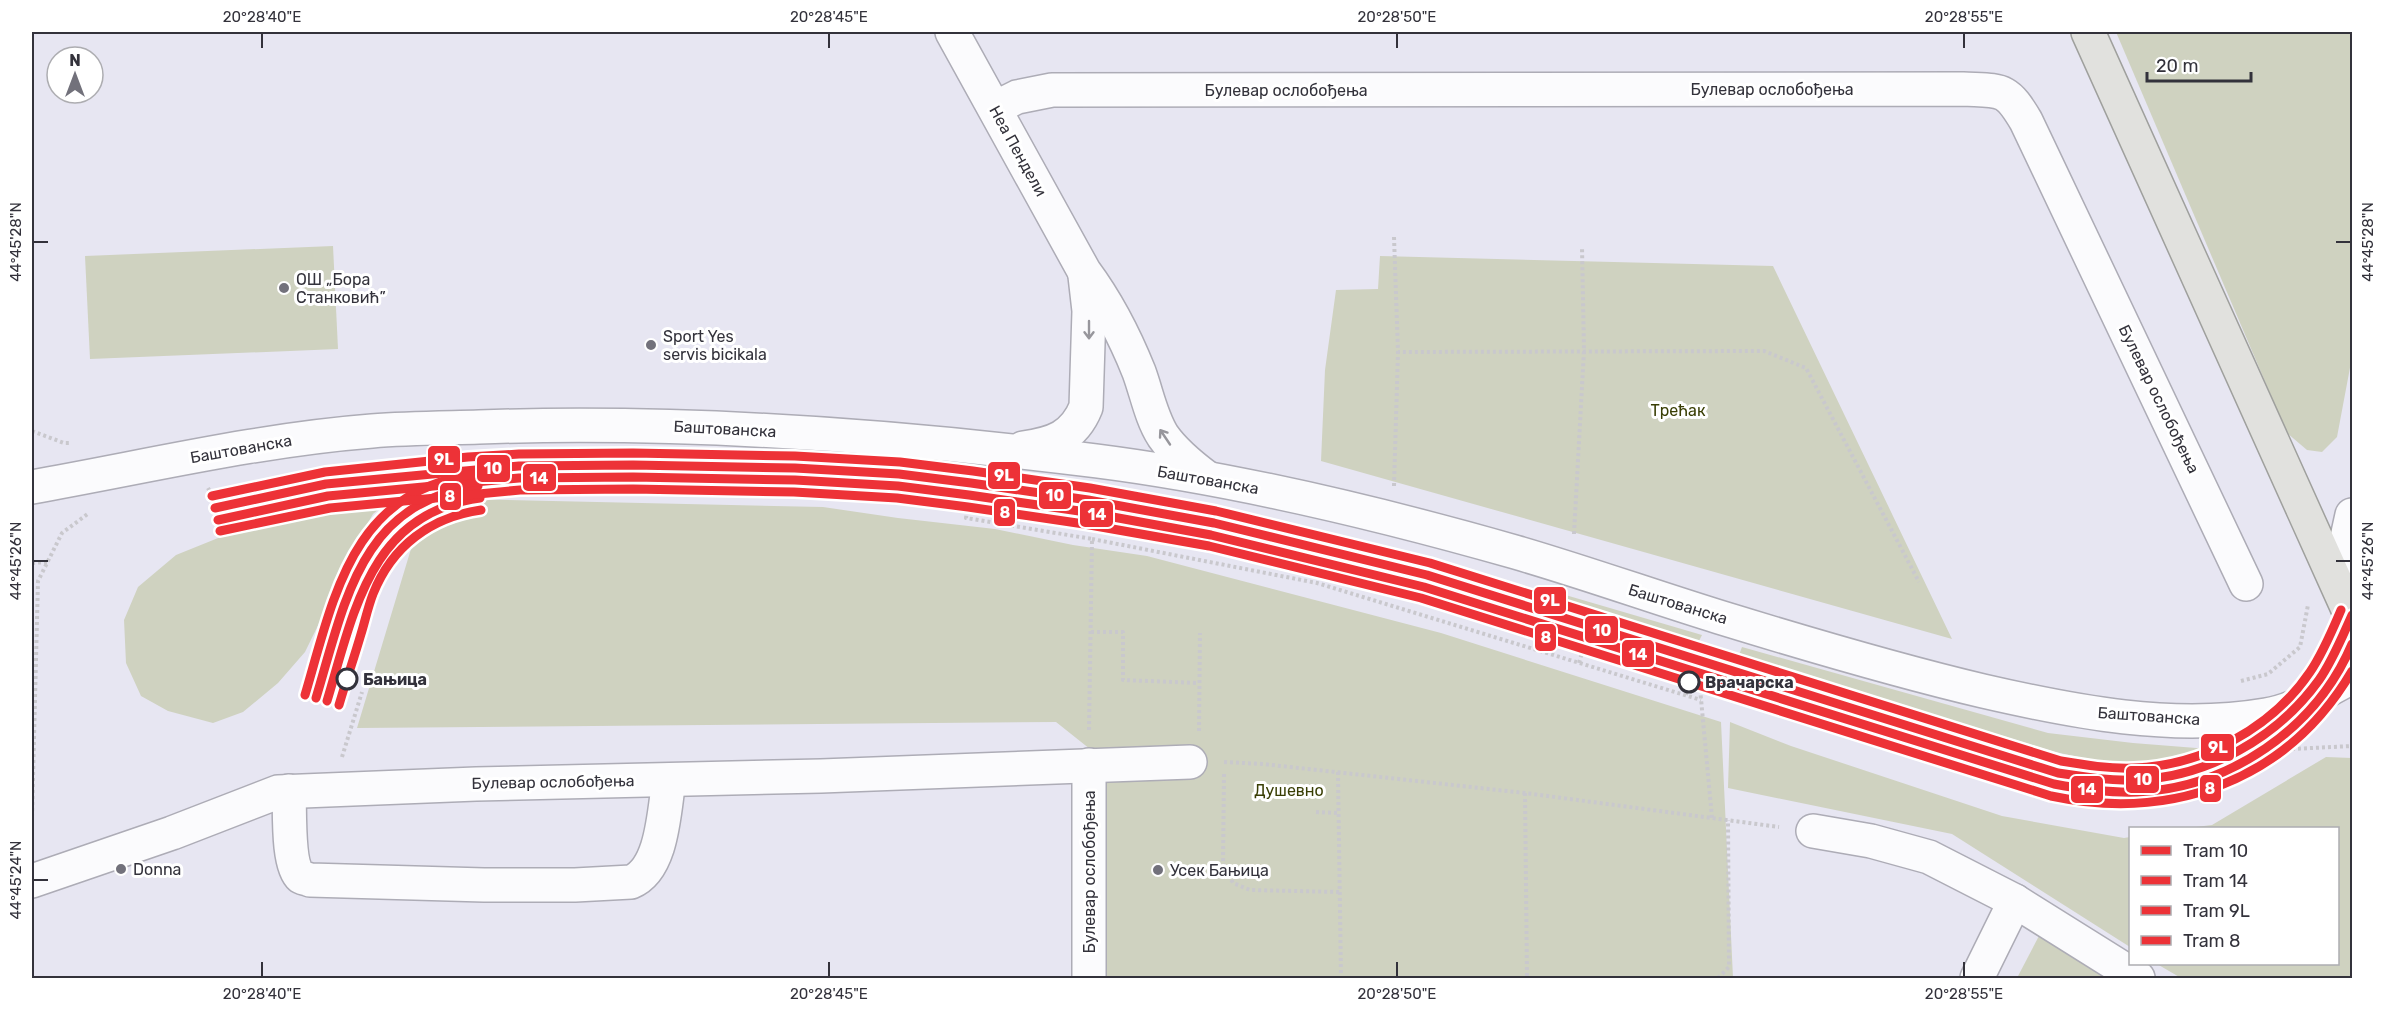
<svg xmlns="http://www.w3.org/2000/svg" width="2384" height="1010" font-family="Rubik,sans-serif">
  <style>
    .green { fill: #cfd2c0 }
    .lines { fill: none; stroke-linecap: round; stroke-linejoin: round }
    .minor-casing { stroke: #adacb6; stroke-width: 36 }
    .major-casing { stroke: #9fa09d; stroke-width: 36 }
    .path { stroke: #c9c8cd; stroke-width: 4; stroke-dasharray: 3 3; stroke-linecap: butt }
    .minor { stroke: #fbfbfd; stroke-width: 33 }
    .major { stroke: #e1e1de; stroke-width: 33 }
    .tram-1-casing { stroke: #fff; stroke-width: 14 }
    .tram-2-casing { stroke: #fff; stroke-width: 14 }
    .tram-3-casing { stroke: #fff; stroke-width: 14 }
    .tram-4-casing { stroke: #fff; stroke-width: 14 }
    .tram-1 { stroke: #ed3237; stroke-width: 9 }
    .tram-2 { stroke: #ed3237; stroke-width: 9 }
    .tram-3 { stroke: #ed3237; stroke-width: 9 }
    .tram-4 { stroke: #ed3237; stroke-width: 9 }
    .oneway { stroke: #97969c }
    .ticks { fill: none; stroke: #33323b; stroke-width: 2 }
    .poi-dot { fill: #72717b; stroke: #fff; stroke-width: 2 }
    .stop-dot { fill: #fff; stroke: #33323b; stroke-width: 3 }
    .labels { text-anchor: middle; dominant-baseline: central; stroke-width: 6; stroke-linejoin: round; paint-order: stroke }
    .street-label { font-size: 16px; fill: #33323b; stroke: #fff }
    .poi-label { font-size: 16px; fill: #33323b; stroke: #fff; text-anchor: start }
    .park-label { font-size: 16px; fill: #393e04; stroke: #fff }
    .stop-label { font-size: 16px; font-weight: bold; fill: #33323b; stroke: #fff; text-anchor: start }
    .line-badge { stroke: #fff; stroke-width: 2 }
    .badge-label { font-size: 16px; text-anchor: middle; font-weight: bold; fill: #fff }
    .neatline { fill: none; stroke: #33323b; stroke-width: 2 }
    .ticks-label { font-size: 15px; text-anchor: middle; fill: #33323b }
  </style>
  <rect width="100%" height="100%" fill="#e7e6f2"/>
  <g class="green">
    <polygon points="2116,32 2352,32 2352,357 2337,437 2322,452 2307,450 2287,433"/>
    <polygon points="333,246 338,349 90,359 85,256"/>
    <polygon points="1380,256 1773,266 1952,639 1321,461 1325,370 1336,290 1378,289"/>
    <polygon points="400,492 373,514 346,561 330,601 305,652 278,683 243,712 213,723 168,711 141,696 126,663 124,620 138,587 176,555 238,530"/>
    <polygon points="463,499 823,507 898,518 995,529 1073,545 1147,556 1441,633 1721,722 1733,978 1099,978 1100,757 1056,722 357,728 420,519"/>
    <polygon points="1545,589 1702,635 1698,643 1543,598"/>
    <polygon points="1742,647 2048,733 2133,743 2209,749 2159,764 2107,763 2055,752 1739,655"/>
    <polygon points="1730,722 1791,746 2002,816 2124,838 2130,837 2130,947 1952,834 1728,788"/>
    <polygon points="2326,757 2352,758 2352,978 2181,978 2157,964 2338,964 2338,828 2188,828 2212,825"/>
    <polygon points="2040,934 2112,978 2017,978"/>
  </g>
  <g class="lines">
    <g class="minor-casing">
      <g id="minor">
        <path d="M 952,32 L 1084,271 C 1107,302 1125,337 1139,372 C 1147,394 1151,417 1163,436 C 1175,453 1190,465 1206,477"/>
        <path d="M 995,108 L 1017,97 L 1052,90 L 1963,89 C 2002,91 2006,87 2026,121 L 2246,584"/>
        <path d="M 1023,448 C 1053,444 1074,437 1086,407 L 1089,311 L 1085,276"/>
        <path d="M 32,487 C 145,467 257,440 372,431 C 407,428 443,428 479,427 C 685,420 892,435 1097,461 C 1238,479 1378,513 1515,552 C 1584,572 1651,596 1719,617 C 1807,644 1894,670 1983,691 C 2074,712 2173,731 2266,715 C 2297,710 2325,691 2352,677"/>
        <polyline points="2337,583 2352,515"/>
        <polyline points="1089,765 1089,978"/>
        <path d="M 289,791 C 290,809 287,865 301,877 C 302,878 309,879 310,880 L 484,885 L 575,885 L 631,882 C 663,869 664,810 669,780"/>
        <polyline points="1813,831 1871,841 1929,857 2015,901 2138,978"/>
        <polyline points="32,881 172,833 278,792 476,784 821,776 1190,762"/>
        <polyline points="1977,978 2015,901"/>
      </g>
    </g>
    <g class="major-casing">
      <polyline id="major" points="2088,32 2352,618"/>
    </g>
    <g class="path">
      <polyline points="1394,237 1398,352 1764,351 1806,368 1919,582"/>
      <polyline points="32,431 64,443 71,443"/>
      <polyline points="971,480 966,518 1092,539 1089,731"/>
      <polyline points="1394,486 1398,352"/>
      <polyline points="208,488 213,497"/>
      <polyline points="1574,534 1584,350 1582,247"/>
      <polyline points="1092,539 1317,583 1701,700"/>
      <polyline points="32,563 47,562"/>
      <polyline points="1091,632 1123,632 1123,680 1199,683"/>
      <polyline points="1579,663 1582,653"/>
      <polyline points="2241,681 2268,674 2300,647 2308,605"/>
      <polyline points="1686,695 1688,685 1700,688 1712,818"/>
      <polyline points="1199,731 1200,633"/>
      <polyline points="2292,749 2352,746"/>
      <polyline points="342,757 362,692"/>
      <polyline points="1224,762 1263,764 1525,793 1779,827"/>
      <polyline points="1338,772 1341,978"/>
      <polyline points="1224,774 1223,864 1233,883 1250,890 1340,892"/>
      <polyline points="1525,793 1527,978"/>
      <polyline points="1316,812 1339,813"/>
      <polyline points="32,817 38,581 62,533 89,513"/>
      <polyline points="1718,978 1729,967 1728,820"/>
    </g>
    <use href="#minor" class="minor"/>
    <use href="#major" class="major"/>
    <g class="tram-1-casing">
      <g id="tram-1">
        <path d="M 215,508 L 326,484 L 519,466 L 633,465 L 795,468 L 899,474 L 971,483 L 1088,500 L 1214,523 L 1427,575 L 2058,773 C 2084,777 2110,781 2136,780 C 2208,777 2277,738 2319,680 C 2333,660 2342,637 2352,615"/>
        <path d="M 316,698 C 345,602 360,502 478,486"/>
      </g>
    </g>
    <g class="tram-2-casing">
      <g id="tram-2">
        <path d="M 218,520 L 328,496 L 519,478 L 633,477 L 795,480 L 898,486 L 969,495 L 1086,512 L 1211,535 L 1424,587 L 2054,784 C 2081,789 2109,793 2137,792 C 2229,788 2316,729 2352,644"/>
        <path d="M 327,701 C 354,612 370,513 480,498"/>
      </g>
    </g>
    <g class="tram-3-casing">
      <g id="tram-3">
        <path d="M 212,496 L 325,472 L 468,457 L 519,454 L 633,453 L 795,456 L 900,462 L 973,471 L 1090,488 L 1216,511 L 1430,563 L 2061,761 C 2085,765 2109,769 2134,768 C 2202,766 2272,728 2310,672 C 2323,653 2332,631 2341,610"/>
        <path d="M 305,695 C 335,593 352,491 476,474"/>
      </g>
    </g>
    <g class="tram-4-casing">
      <g id="tram-4">
        <path d="M 220,531 L 330,508 L 520,490 L 633,489 L 794,492 L 897,498 L 968,507 L 1084,524 L 1209,546 L 1421,598 L 2051,796 C 2173,822 2288,780 2352,671"/>
        <path d="M 339,705 C 346,681 354,658 361,634 C 365,621 368,607 373,594 C 392,546 431,517 481,510"/>
      </g>
    </g>
    <use href="#tram-1" class="tram-1"/>
    <use href="#tram-2" class="tram-2"/>
    <use href="#tram-3" class="tram-3"/>
    <use href="#tram-4" class="tram-4"/>
  </g>
  <defs><path id="oneway-shaft" d="M-6 0H5M1.5-3L5.5 0L1.5 3" fill="none" stroke-width="1.6" stroke-linecap="round" stroke-linejoin="round" transform="scale(1.5)"/></defs>
  <g class="oneway">
    <use href="#oneway-shaft" transform="translate(1089 330) rotate(90)"/>
    <use href="#oneway-shaft" transform="translate(1165 437) rotate(-124)"/>
  </g>
  <path class="ticks" d="M 262,33 L 262,48M 829,33 L 829,48M 1397,33 L 1397,48M 1964,33 L 1964,48M 33,242 L 48,242M 2336,242 L 2351,242M 33,561 L 48,561M 2336,561 L 2351,561M 33,880 L 48,880M 262,962 L 262,977M 829,962 L 829,977M 1397,962 L 1397,977M 1964,962 L 1964,977"/>
  <g class="poi-dot">
    <circle cx="284" cy="288" r="6"/>
    <circle cx="651" cy="345" r="6"/>
    <circle cx="121" cy="869" r="6"/>
    <circle cx="1158" cy="870" r="6"/>
  </g>
  <g class="stop-dot">
    <circle cx="347" cy="679" r="10"/>
    <circle cx="1689" cy="682" r="10"/>
  </g>
  <g class="labels">
    <g class="street-label">
      <text x="1772" y="89">Булевар ослобођења</text>
      <text x="1286" y="90">Булевар ослобођења</text>
      <text transform="translate(1018 151) rotate(61)">Неа Пендели</text>
      <text transform="translate(2159 399) rotate(64)">Булевар ослобођења</text>
      <text transform="translate(725 429) rotate(3)">Баштованска</text>
      <text transform="translate(241 449) rotate(-10)">Баштованска</text>
      <text transform="translate(1208 480) rotate(10)">Баштованска</text>
      <text transform="translate(1678 604) rotate(17)">Баштованска</text>
      <text transform="translate(2149 716) rotate(4)">Баштованска</text>
      <text transform="translate(553 782) rotate(-1)">Булевар ослобођења</text>
      <text transform="translate(1089 872) rotate(-90)">Булевар ослобођења</text>
    </g>
    <g class="poi-label">
      <text x="296" y="279">ОШ „Бора<tspan x="296" dy="18">Станковић”</tspan></text>
      <text x="663" y="336">Sport Yes<tspan x="663" dy="18">servis bicikala</tspan></text>
      <text x="133" y="869">Donna</text>
      <text x="1170" y="870">Усек Бањица</text>
    </g>
    <g class="park-label">
      <text x="1678" y="410">Трећак</text>
      <text x="1289" y="790">Душевно</text>
    </g>
    <g class="stop-label">
      <text x="363" y="679">Бањица</text>
      <text x="1705" y="682">Врачарска</text>
    </g>
  </g>
  <g class="line-badge">
    <rect x="427" y="445" width="34" height="29" rx="6" fill="#ed3237"/>
    <rect x="476" y="454" width="35" height="29" rx="6" fill="#ed3237"/>
    <rect x="987" y="461" width="34" height="29" rx="6" fill="#ed3237"/>
    <rect x="522" y="463" width="35" height="29" rx="6" fill="#ed3237"/>
    <rect x="1038" y="481" width="34" height="29" rx="6" fill="#ed3237"/>
    <rect x="439" y="482" width="23" height="29" rx="6" fill="#ed3237"/>
    <rect x="993" y="498" width="23" height="29" rx="6" fill="#ed3237"/>
    <rect x="1079" y="500" width="35" height="28" rx="6" fill="#ed3237"/>
    <rect x="1533" y="586" width="34" height="29" rx="6" fill="#ed3237"/>
    <rect x="1584" y="615" width="35" height="29" rx="6" fill="#ed3237"/>
    <rect x="1534" y="623" width="23" height="29" rx="6" fill="#ed3237"/>
    <rect x="1621" y="639" width="34" height="29" rx="6" fill="#ed3237"/>
    <rect x="2200" y="733" width="35" height="29" rx="6" fill="#ed3237"/>
    <rect x="2125" y="765" width="35" height="29" rx="6" fill="#ed3237"/>
    <rect x="2199" y="774" width="23" height="29" rx="6" fill="#ed3237"/>
    <rect x="2070" y="775" width="34" height="29" rx="6" fill="#ed3237"/>
  </g>
  <g class="badge-label">
    <text x="444" y="465">9L</text>
    <text x="493" y="474">10</text>
    <text x="1004" y="481">9L</text>
    <text x="539" y="484">14</text>
    <text x="1055" y="501">10</text>
    <text x="450" y="502">8</text>
    <text x="1005" y="518">8</text>
    <text x="1097" y="520">14</text>
    <text x="1550" y="606">9L</text>
    <text x="1602" y="636">10</text>
    <text x="1546" y="643">8</text>
    <text x="1638" y="660">14</text>
    <text x="2218" y="753">9L</text>
    <text x="2143" y="785">10</text>
    <text x="2210" y="794">8</text>
    <text x="2087" y="795">14</text>
  </g>
  <rect width="2384" height="1010" fill="none" stroke="#ffffff" stroke-width="66"/>
  <rect x="2129" y="827" width="210" height="138" fill="#ffffff" stroke="#adadb1" stroke-width="1.5"/>
  <rect x="2141" y="846" width="30" height="9" fill="#ed3237" stroke="#adadb1" stroke-width="1.5"/>
  <text x="2183" y="857" font-size="18" fill="#33323b">Tram 10</text>
  <rect x="2141" y="876" width="30" height="9" fill="#ed3237" stroke="#adadb1" stroke-width="1.5"/>
  <text x="2183" y="887" font-size="18" fill="#33323b">Tram 14</text>
  <rect x="2141" y="906" width="30" height="9" fill="#ed3237" stroke="#adadb1" stroke-width="1.5"/>
  <text x="2183" y="917" font-size="18" fill="#33323b">Tram 9L</text>
  <rect x="2141" y="936" width="30" height="9" fill="#ed3237" stroke="#adadb1" stroke-width="1.5"/>
  <text x="2183" y="947" font-size="18" fill="#33323b">Tram 8</text>
  <g transform="translate(75 75)"><circle r="28" fill="#ffffff" stroke="#adadb1" stroke-width="1.5"/>
  <path d="M0-4.5L10 22L0 15L-10 22Z" fill="#72717b"/>
  <text y="-9" font-size="16" font-weight="bold" text-anchor="middle" fill="#33323b">N</text>
  </g>
  <path d="M2147 72v9h104v-9" fill="none" stroke="#33323b" stroke-width="3"/>
  <text x="2156" y="72" font-size="18" fill="#33323b" stroke="#ffffff" stroke-width="4.5" paint-order="stroke">20 m</text>
  <rect x="33" y="33" width="2318" height="944" class="neatline"/>
  <g class="ticks-label">
    <text x="262" y="22">20°28'40"E</text>
    <text x="829" y="22">20°28'45"E</text>
    <text x="1397" y="22">20°28'50"E</text>
    <text x="1964" y="22">20°28'55"E</text>
    <text transform="translate(16 242) rotate(-90)" y="5">44°45'28"N</text>
    <text transform="translate(2368 242) rotate(-90)" y="5">44°45'28"N</text>
    <text transform="translate(16 561) rotate(-90)" y="5">44°45'26"N</text>
    <text transform="translate(2368 561) rotate(-90)" y="5">44°45'26"N</text>
    <text transform="translate(16 880) rotate(-90)" y="5">44°45'24"N</text>
    <text x="262" y="999">20°28'40"E</text>
    <text x="829" y="999">20°28'45"E</text>
    <text x="1397" y="999">20°28'50"E</text>
    <text x="1964" y="999">20°28'55"E</text>
  </g>
</svg>
